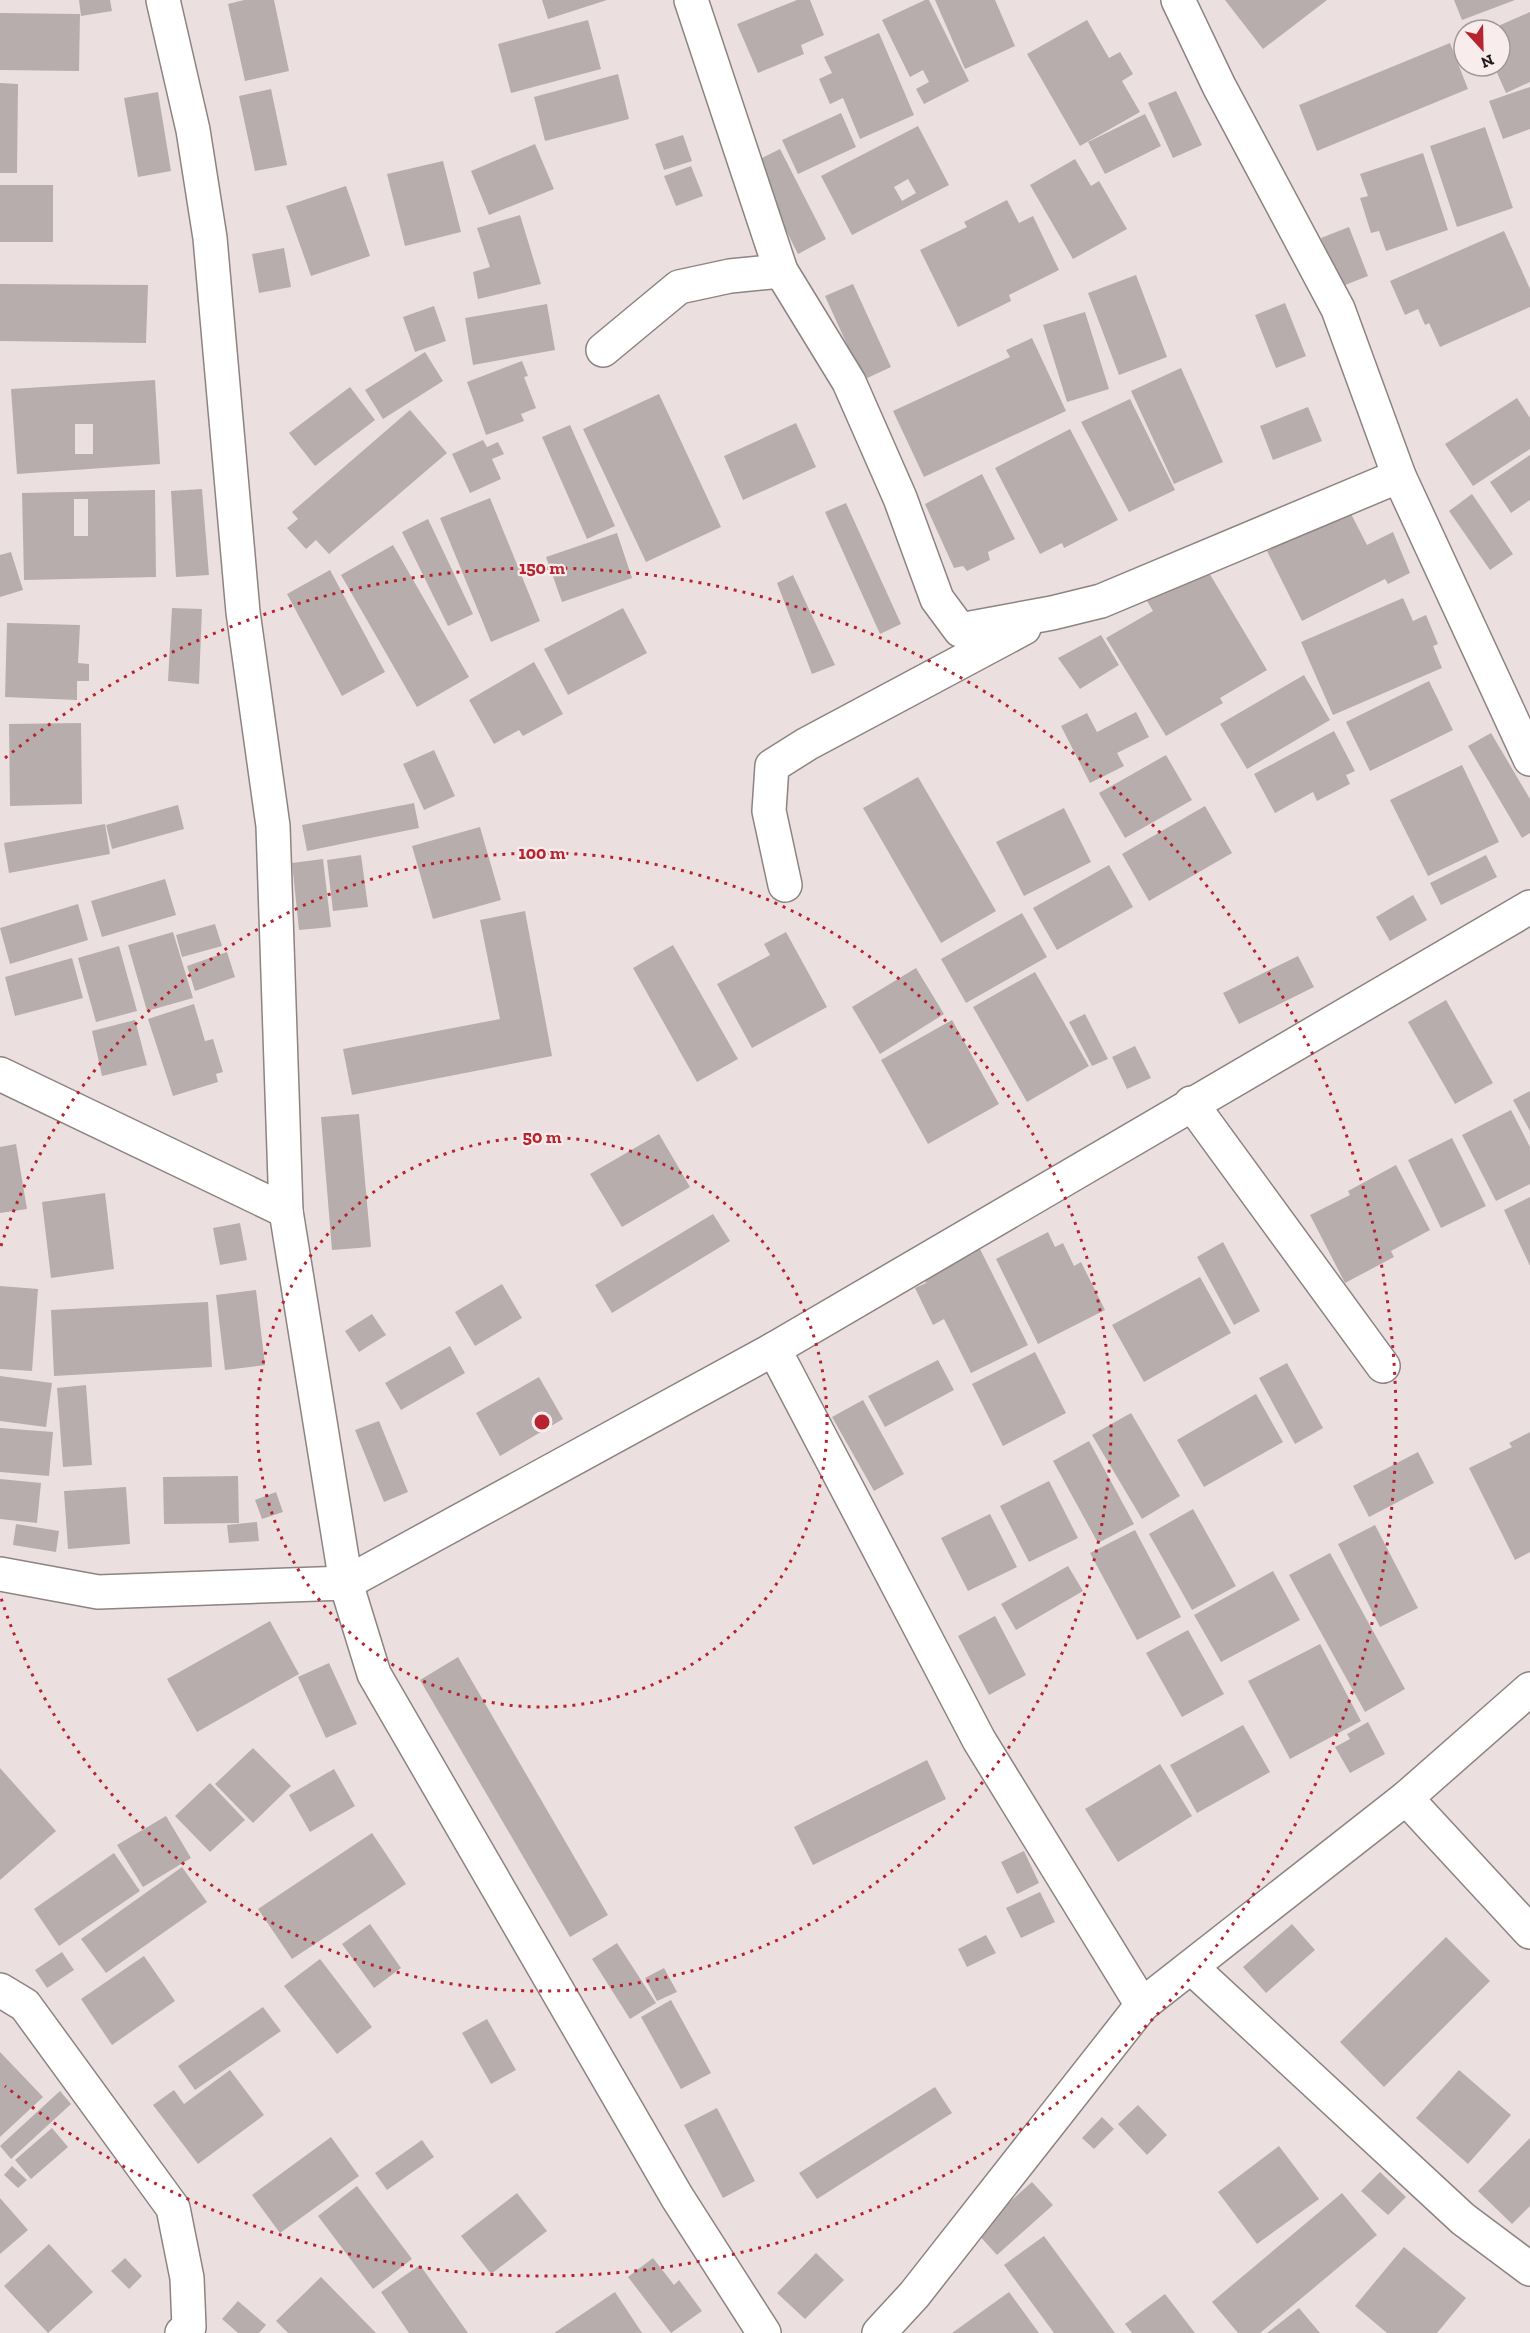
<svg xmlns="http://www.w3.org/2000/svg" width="1530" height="2333" font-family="'Zilla Slab',serif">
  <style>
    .building { fill: #b8adad; fill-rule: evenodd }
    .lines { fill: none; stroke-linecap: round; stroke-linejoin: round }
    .minor-casing { stroke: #8d8382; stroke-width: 36 }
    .minor { stroke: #fff; stroke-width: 33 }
    .ring { fill: none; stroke: #b6252f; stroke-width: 3; stroke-dasharray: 3 6 }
    .centre { fill: #b6252f; stroke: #f8edec; stroke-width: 3 }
    .ring-label { font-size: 18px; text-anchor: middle; font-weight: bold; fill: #b6252f; stroke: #f8edec; stroke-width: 4.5; stroke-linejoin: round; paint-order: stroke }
  </style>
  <rect width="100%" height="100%" fill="#ebe0df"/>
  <g class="building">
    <polygon points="79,0 110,0 112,11 81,16"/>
    <polygon points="244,0 274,0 289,71 245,81 228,4"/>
    <polygon points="542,0 607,0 548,19"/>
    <polygon points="797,0 810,0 824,35 801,45 804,54 758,73 737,24"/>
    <polygon points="925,0 929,0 969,81 924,104 916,89 929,82 923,70 910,77 882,20"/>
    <polygon points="935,0 995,0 1015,46 965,69"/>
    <polygon points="1225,0 1327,0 1263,49"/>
    <polygon points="1454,0 1515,0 1462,20"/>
    <polygon points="1530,12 1530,82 1506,93 1494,66 1500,66 1500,30 1489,30"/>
    <polygon points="0,13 80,14 79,71 0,70"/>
    <polygon points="588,20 601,69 511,93 498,44"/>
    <polygon points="1087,20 1109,58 1120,52 1133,74 1122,81 1140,112 1080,146 1027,54"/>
    <polygon points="879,33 914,115 860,139 843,98 830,104 819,79 832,73 824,57"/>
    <polygon points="1450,43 1468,89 1317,151 1299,105"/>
    <polygon points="618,74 629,119 545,141 534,97"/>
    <polygon points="0,83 18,84 17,173 0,173"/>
    <polygon points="1530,87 1530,129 1503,139 1489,101"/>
    <polygon points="271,89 287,165 255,171 239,96"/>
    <polygon points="1176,91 1202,145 1173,158 1148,103"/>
    <polygon points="158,92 171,171 138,177 124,98"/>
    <polygon points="841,113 856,147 798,174 782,140"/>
    <polygon points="1145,114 1161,146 1105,174 1088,142"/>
    <path d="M 918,126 L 949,185 L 852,235 L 821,176 ZM 908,179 L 916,193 L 902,201 L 894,187 Z"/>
    <polygon points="1485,127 1513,208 1457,227 1430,146"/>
    <polygon points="683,135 692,161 664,170 655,144"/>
    <polygon points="535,144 554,189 489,215 471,171"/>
    <polygon points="780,149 826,239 798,254 752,163"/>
    <polygon points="1423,153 1448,230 1386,251 1379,231 1371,233 1360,198 1368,196 1360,174"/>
    <polygon points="1075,159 1091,186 1099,181 1127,229 1073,259 1030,185"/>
    <polygon points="443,161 461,232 405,246 387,174"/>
    <polygon points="691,166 703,196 676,206 664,176"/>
    <rect x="0" y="185" width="53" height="57"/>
    <polygon points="346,186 370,256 311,276 286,206"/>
    <polygon points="1007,200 1019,223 1033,216 1059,270 1009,295 1011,301 958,327 920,250 967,227 964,222"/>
    <polygon points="520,215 541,284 478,299 473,272 490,267 477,228"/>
    <polygon points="1349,227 1368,276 1340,287 1321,238"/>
    <polygon points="1504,231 1530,289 1530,307 1440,347 1429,323 1425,325 1418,309 1405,315 1390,281"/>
    <polygon points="284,248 291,287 259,293 252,254"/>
    <polygon points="1136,275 1167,357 1119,375 1088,293"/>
    <polygon points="0,284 148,285 146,343 0,341"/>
    <polygon points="853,284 891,367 863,380 825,296"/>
    <polygon points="1285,303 1306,356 1276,368 1255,315"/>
    <polygon points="547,304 555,350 473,365 465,318"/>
    <polygon points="434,306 446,341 415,352 403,317"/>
    <polygon points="1085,312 1109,389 1067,402 1043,325"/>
    <polygon points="1032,338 1066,411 924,477 893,411 1010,357 1006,350"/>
    <polygon points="425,352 443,381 383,419 365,390"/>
    <polygon points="522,361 528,376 524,377 536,408 521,414 524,421 486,435 467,382"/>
    <polygon points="1181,368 1223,462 1174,484 1131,391"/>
    <path d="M 155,380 L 160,464 L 17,474 L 11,389 ZM 75,424 L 93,424 L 93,454 L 75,454 Z"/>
    <polygon points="350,387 375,420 315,466 289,433"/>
    <polygon points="659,394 721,527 646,562 583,429"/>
    <polygon points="1517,398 1530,418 1530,449 1473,486 1445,444"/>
    <polygon points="1130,399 1175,490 1129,512 1081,422"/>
    <polygon points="1308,407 1322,441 1273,460 1260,426"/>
    <polygon points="410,410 447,453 329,554 316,540 306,549 287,528 298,519 292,512"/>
    <polygon points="796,423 816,467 743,500 724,456"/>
    <polygon points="570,425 615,526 587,539 542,437"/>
    <polygon points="1070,429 1118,520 1064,548 1062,543 1040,554 995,468"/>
    <polygon points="483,440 487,447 498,442 504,454 492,459 501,479 470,493 452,454"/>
    <polygon points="1530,455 1530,500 1511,513 1490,482"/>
    <polygon points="982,474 1015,539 988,552 990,560 967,571 963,566 954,568 925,504"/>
    <polygon points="202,489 209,575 176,577 171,491"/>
    <path d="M 155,490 L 156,577 L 24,580 L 22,493 ZM 74,499 L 88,499 L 88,536 L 74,536 Z"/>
    <polygon points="1472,494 1513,554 1490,570 1449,511"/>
    <polygon points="490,498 540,621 491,642 440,518"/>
    <polygon points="846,503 901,624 880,634 825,512"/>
    <polygon points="1349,510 1367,545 1393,532 1410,573 1388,584 1385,579 1302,621 1267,551"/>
    <polygon points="428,519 473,614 448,626 402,532"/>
    <polygon points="617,533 632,578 562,602 546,557"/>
    <polygon points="393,545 469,677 417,707 341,575"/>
    <polygon points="11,552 23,590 0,597 0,555"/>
    <polygon points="1205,566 1267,670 1220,698 1223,703 1166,736 1106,638 1153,611 1147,601"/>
    <polygon points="330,570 385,672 342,696 287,594"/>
    <polygon points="793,575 835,665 812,674 777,583"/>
    <polygon points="1403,598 1413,621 1426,615 1438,644 1433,646 1442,668 1333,715 1301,642"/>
    <polygon points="172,608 202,609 199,684 168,681"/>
    <polygon points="623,608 647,653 568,695 544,649"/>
    <polygon points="7,623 80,625 78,663 89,664 89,681 77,681 77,700 5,697"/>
    <polygon points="1101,635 1119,665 1080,689 1058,658"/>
    <polygon points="534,662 563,714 523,736 519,730 494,744 469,700"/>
    <polygon points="1304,675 1330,720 1247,769 1220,724"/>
    <polygon points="1429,681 1453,730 1370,771 1346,722"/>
    <polygon points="1136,712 1149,737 1117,753 1124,766 1090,783 1061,726 1087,713 1097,732"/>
    <polygon points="81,723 82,804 10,806 9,724"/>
    <polygon points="1334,731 1355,771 1346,775 1350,784 1317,801 1313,792 1275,813 1254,774"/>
    <polygon points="1491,733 1530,799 1530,833 1522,838 1468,746"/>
    <polygon points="434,750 455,796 424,810 403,764"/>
    <polygon points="1166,755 1192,800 1125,838 1099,793"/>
    <polygon points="1462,765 1499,842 1428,876 1390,800"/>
    <polygon points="918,777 996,911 941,943 863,808"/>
    <polygon points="414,803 419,828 307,851 302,825"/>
    <polygon points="178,805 184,829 112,849 106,825"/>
    <polygon points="1205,806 1232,853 1149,901 1122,854"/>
    <polygon points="1064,808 1091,862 1024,896 996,842"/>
    <polygon points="105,824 110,854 9,873 4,843"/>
    <polygon points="480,827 501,900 433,919 412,846"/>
    <polygon points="361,855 368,907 333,911 327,860"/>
    <polygon points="1486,855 1497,877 1441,905 1430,883"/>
    <polygon points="323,859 331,927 299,930 292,863"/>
    <polygon points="1109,865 1133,907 1057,950 1033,908"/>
    <polygon points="165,879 176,915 102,937 91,901"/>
    <polygon points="1413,895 1427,920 1390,941 1376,917"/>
    <polygon points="78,904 88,940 10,964 0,928"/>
    <polygon points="525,911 552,1056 352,1095 343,1049 500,1019 480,920"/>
    <polygon points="1022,913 1047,957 966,1003 941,959"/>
    <polygon points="215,924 222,946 182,957 176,935"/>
    <polygon points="173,932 193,998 147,1011 128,945"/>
    <polygon points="786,932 827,1007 752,1048 717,984 770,955 764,944"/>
    <polygon points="673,945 738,1059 697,1082 633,968"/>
    <polygon points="119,946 137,1011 96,1022 78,958"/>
    <polygon points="227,952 235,977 195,991 187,966"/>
    <polygon points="1298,956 1314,987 1239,1024 1223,993"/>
    <polygon points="72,958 83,998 15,1016 5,977"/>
    <polygon points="916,968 944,1014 880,1054 852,1007"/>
    <polygon points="1035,972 1089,1066 1027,1102 973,1007"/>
    <polygon points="1446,1000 1493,1083 1455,1104 1408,1022"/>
    <polygon points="194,1004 205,1041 213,1039 223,1072 216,1074 218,1082 173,1096 148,1019"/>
    <polygon points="1085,1014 1108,1059 1092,1066 1069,1022"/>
    <polygon points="135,1020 147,1065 102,1076 92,1031"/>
    <polygon points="952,1020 999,1104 928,1144 881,1060"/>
    <polygon points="1135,1046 1151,1078 1127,1089 1112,1057"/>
    <polygon points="1530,1091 1530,1131 1513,1100"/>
    <polygon points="1511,1110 1530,1147 1530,1184 1496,1201 1462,1135"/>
    <polygon points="359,1114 371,1247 332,1250 321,1117"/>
    <polygon points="659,1134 690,1187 622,1227 590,1174"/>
    <polygon points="1452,1138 1486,1206 1441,1228 1408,1160"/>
    <polygon points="16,1144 27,1209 0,1213 0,1147"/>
    <polygon points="1396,1165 1430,1230 1391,1251 1394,1257 1345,1283 1310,1215 1350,1195 1348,1191"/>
    <polygon points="105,1193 114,1269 51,1278 42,1202"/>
    <polygon points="1530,1197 1530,1266 1504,1210"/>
    <polygon points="713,1214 730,1241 612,1313 595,1285"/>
    <polygon points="240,1223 247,1260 220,1265 213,1228"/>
    <polygon points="1048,1232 1055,1247 1063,1243 1074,1266 1081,1262 1105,1310 1038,1344 996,1259"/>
    <polygon points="1223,1242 1260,1311 1234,1325 1197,1257"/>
    <polygon points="979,1247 1028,1345 971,1373 944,1319 933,1325 915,1288 926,1283 922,1274"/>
    <polygon points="1200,1277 1231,1333 1144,1382 1112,1325"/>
    <polygon points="502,1284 522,1318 475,1346 455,1312"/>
    <polygon points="0,1286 38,1289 32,1371 0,1369"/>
    <polygon points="256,1290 265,1365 225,1370 216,1295"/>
    <polygon points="208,1302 212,1367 54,1376 51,1310"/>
    <polygon points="372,1314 386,1335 359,1352 345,1331"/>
    <polygon points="450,1346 465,1373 401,1410 385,1383"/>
    <polygon points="1035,1352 1066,1413 1003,1446 972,1384"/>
    <polygon points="938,1360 954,1390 885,1427 868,1396"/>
    <polygon points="1287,1363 1323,1428 1295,1444 1259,1378"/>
    <polygon points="0,1376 52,1383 46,1427 0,1421"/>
    <polygon points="539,1377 563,1419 500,1456 476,1413"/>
    <polygon points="86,1385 92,1465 63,1467 57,1388"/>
    <polygon points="1256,1394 1283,1442 1204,1487 1177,1440"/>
    <polygon points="863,1400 904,1474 874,1491 832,1417"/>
    <polygon points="1131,1413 1180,1496 1142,1519 1092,1435"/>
    <polygon points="379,1421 408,1492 384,1502 355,1430"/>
    <polygon points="0,1428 53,1432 49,1476 0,1472"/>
    <polygon points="1530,1432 1530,1552 1515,1560 1469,1468 1512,1447 1509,1443"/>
    <polygon points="1089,1441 1134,1524 1098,1543 1053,1461"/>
    <polygon points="1418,1452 1434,1483 1369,1517 1353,1486"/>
    <polygon points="238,1476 239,1523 164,1524 163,1477"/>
    <polygon points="0,1479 41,1483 37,1523 0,1519"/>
    <polygon points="1049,1481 1078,1538 1029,1562 1000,1506"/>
    <polygon points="126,1487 130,1544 68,1549 64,1491"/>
    <polygon points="276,1492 283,1512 262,1519 255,1500"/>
    <polygon points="1193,1509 1236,1586 1192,1610 1149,1534"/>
    <polygon points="990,1514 1017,1567 968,1591 941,1538"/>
    <polygon points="257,1522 259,1541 229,1543 227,1525"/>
    <polygon points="16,1524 59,1531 56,1552 13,1545"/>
    <polygon points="1375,1525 1418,1608 1380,1627 1338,1544"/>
    <polygon points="1135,1530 1181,1617 1137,1640 1090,1553"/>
    <polygon points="1330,1553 1405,1689 1365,1712 1289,1575"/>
    <polygon points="1068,1566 1083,1591 1016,1630 1001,1604"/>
    <polygon points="1273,1571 1300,1620 1221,1662 1194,1615"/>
    <polygon points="995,1616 1026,1675 989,1695 958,1636"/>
    <polygon points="270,1621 299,1674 197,1732 167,1679"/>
    <polygon points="1188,1630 1224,1694 1182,1717 1146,1653"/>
    <polygon points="1320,1644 1361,1721 1290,1759 1248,1681"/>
    <polygon points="458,1657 608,1915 570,1937 420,1680"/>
    <polygon points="329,1663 357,1724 326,1738 298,1677"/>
    <polygon points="1368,1722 1385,1754 1350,1773 1335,1747 1350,1739 1347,1734"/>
    <polygon points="1243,1725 1270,1772 1197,1813 1170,1765"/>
    <polygon points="253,1748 291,1786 253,1823 215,1784"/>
    <polygon points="927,1760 946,1799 813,1865 794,1827"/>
    <polygon points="1160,1764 1192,1816 1118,1862 1085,1809"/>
    <polygon points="0,1768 56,1831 0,1880"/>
    <polygon points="334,1769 355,1806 310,1832 289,1795"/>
    <polygon points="210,1783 245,1820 210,1852 175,1816"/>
    <polygon points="166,1816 191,1858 143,1887 117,1845"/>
    <polygon points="372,1833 406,1884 292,1959 258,1909"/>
    <polygon points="1024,1851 1039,1883 1017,1894 1001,1862"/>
    <polygon points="114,1853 140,1891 59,1946 34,1909"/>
    <polygon points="182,1867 207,1902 106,1973 81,1939"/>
    <polygon points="1040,1892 1055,1922 1021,1938 1006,1908"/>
    <polygon points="370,1924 401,1968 374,1988 342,1944"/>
    <polygon points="1292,1924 1315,1950 1266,1993 1243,1967"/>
    <polygon points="986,1935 996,1953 967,1967 958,1949"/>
    <polygon points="1446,1937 1490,1981 1384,2087 1340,2042"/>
    <polygon points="617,1943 656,2003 630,2019 592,1959"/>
    <polygon points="62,1952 74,1970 47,1988 35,1970"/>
    <polygon points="144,1956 175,2001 112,2045 81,1999"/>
    <polygon points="320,1959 372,2027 337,2054 284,1986"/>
    <polygon points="664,1968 677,1992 657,2001 645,1978"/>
    <polygon points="671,2000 711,2073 681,2089 641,2017"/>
    <polygon points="263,2007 281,2031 195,2090 178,2066"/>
    <polygon points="487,2019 516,2070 491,2084 462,2033"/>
    <polygon points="0,2052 43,2097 0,2137"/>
    <polygon points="230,2070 264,2115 198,2164 153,2105 174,2090 184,2104"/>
    <polygon points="1459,2070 1511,2115 1468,2164 1416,2118"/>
    <polygon points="935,2087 952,2113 817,2199 799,2173"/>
    <polygon points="60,2091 71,2104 11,2159 0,2146"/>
    <polygon points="1138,2105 1167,2135 1147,2155 1118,2124"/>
    <polygon points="717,2108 755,2181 723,2198 684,2125"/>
    <polygon points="1102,2117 1114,2129 1094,2149 1082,2138"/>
    <polygon points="52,2128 68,2147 31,2179 15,2160"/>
    <polygon points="331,2137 359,2176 280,2233 252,2195"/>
    <polygon points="1530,2138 1530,2206 1512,2224 1478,2191"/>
    <polygon points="422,2140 434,2157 387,2190 375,2173"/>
    <polygon points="1279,2146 1319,2199 1257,2244 1218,2192"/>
    <polygon points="12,2166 27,2180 18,2188 4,2175"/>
    <polygon points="1380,2172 1406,2197 1388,2215 1361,2191"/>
    <polygon points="1032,2182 1053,2205 997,2255 976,2232"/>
    <polygon points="357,2186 412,2259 373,2289 318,2216"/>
    <polygon points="517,2193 547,2231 491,2274 461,2236"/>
    <polygon points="1342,2193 1377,2235 1260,2333 1238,2333 1212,2302"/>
    <polygon points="0,2198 28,2230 0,2254"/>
    <polygon points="1044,2236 1115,2333 1054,2333 1004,2265"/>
    <polygon points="49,2244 93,2292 48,2333 4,2286"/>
    <polygon points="1404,2247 1466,2298 1437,2333 1387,2333 1355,2306"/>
    <polygon points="816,2253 844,2280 805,2319 777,2293"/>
    <polygon points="125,2258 142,2276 129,2289 111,2271"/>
    <polygon points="653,2258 674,2285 679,2280 702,2311 671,2333 628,2277"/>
    <polygon points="420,2265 468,2333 409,2333 381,2292"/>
    <polygon points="321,2277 376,2333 288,2333 276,2321"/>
    <polygon points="615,2292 642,2333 554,2333"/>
    <polygon points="1009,2292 1039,2333 952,2333"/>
    <polygon points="1165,2294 1195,2333 1132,2333 1125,2324"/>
    <polygon points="238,2301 266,2325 259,2333 238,2333 222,2319"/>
    <polygon points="1299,2308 1320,2333 1267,2333"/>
  </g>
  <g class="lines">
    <g class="minor-casing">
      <g id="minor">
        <polyline points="163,0 193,130 210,238 243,612 273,826 286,1211 346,1583 374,1674 677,2197 764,2333"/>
        <polyline points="691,0 781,271 849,382 900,498 937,599 960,630 1052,613 1101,601 1399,476"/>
        <polyline points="1178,0 1219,86 1338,309 1399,476 1530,759"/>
        <polyline points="603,350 679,287 730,276 781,271"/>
        <polyline points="785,885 769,811 772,766 807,744 1024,628"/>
        <polyline points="0,1074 286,1211"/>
        <polyline points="1191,1103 1383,1366"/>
        <polyline points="774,1349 979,1740 1142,2005"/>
        <polyline points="0,1574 98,1592 346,1583 774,1349 1530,907"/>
        <polyline points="1406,1798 1530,1932"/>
        <polyline points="1191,1967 1463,2219 1530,2269"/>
        <polyline points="0,1990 25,2005 173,2208 187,2278 189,2327 182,2333"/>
        <polyline points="879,2333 914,2295 1142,2005 1406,1798 1530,1689"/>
      </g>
    </g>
    <use href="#minor" class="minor"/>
  </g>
  <g class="ring">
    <circle cx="542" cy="1422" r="285"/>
    <path d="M1 1246A569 569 0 1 1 1 1598"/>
    <path d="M5 758A854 854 0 1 1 5 2086"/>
  </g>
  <circle cx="542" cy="1422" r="9" class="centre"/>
  <g class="ring-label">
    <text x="542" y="574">150 m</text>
    <text x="542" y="859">100 m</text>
    <text x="542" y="1143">50 m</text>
  </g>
  <g transform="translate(1482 48) rotate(158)"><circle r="28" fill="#f8edec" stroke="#a19998" stroke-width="1.5"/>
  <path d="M0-4.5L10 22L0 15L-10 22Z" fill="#b6252f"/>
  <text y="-9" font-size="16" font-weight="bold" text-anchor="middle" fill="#1f1b1b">N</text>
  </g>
</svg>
